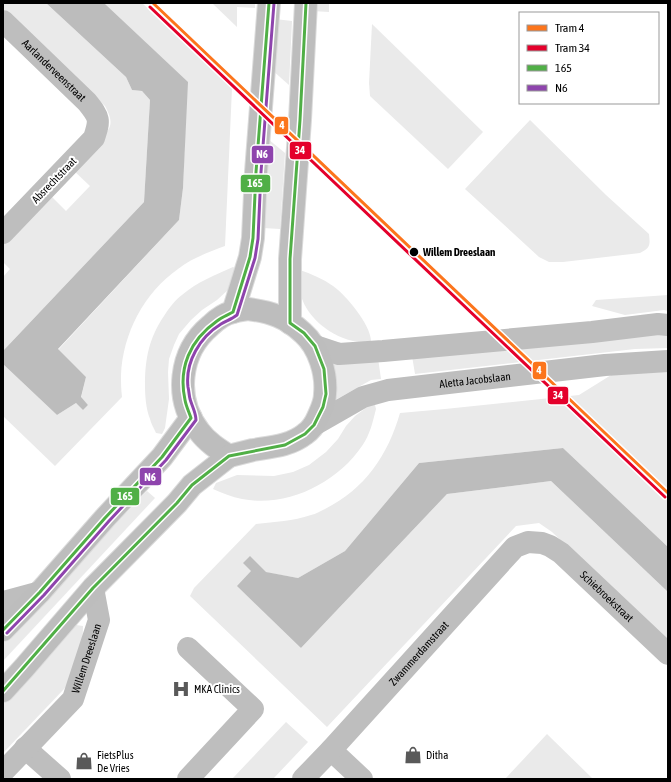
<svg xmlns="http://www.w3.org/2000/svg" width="671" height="782" font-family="'Asap Condensed',sans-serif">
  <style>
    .green { fill: #eaeaea }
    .water { fill: #bcbcbc }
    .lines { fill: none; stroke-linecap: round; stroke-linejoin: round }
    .major-casing { stroke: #dbdbdb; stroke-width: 24 }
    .minor { stroke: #bebebe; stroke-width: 22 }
    .major { stroke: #bdbdbd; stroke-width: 22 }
    .bus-1-casing { stroke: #fff; stroke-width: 6 }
    .bus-2-casing { stroke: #fff; stroke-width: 6 }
    .bus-1 { stroke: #50af46; stroke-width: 3 }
    .bus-2 { stroke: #8e44ad; stroke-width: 3 }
    .tram-1-casing { stroke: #fff; stroke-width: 6 }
    .tram-2-casing { stroke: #fff; stroke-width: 6 }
    .tram-1 { stroke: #fc751c; stroke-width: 3 }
    .tram-2 { stroke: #e4002b; stroke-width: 3 }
    .stop-dot { fill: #000; stroke: #fff; stroke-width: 1.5 }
    .labels { text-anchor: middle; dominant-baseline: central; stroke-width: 4; stroke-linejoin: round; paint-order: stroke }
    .street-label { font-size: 11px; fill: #000; stroke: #fff }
    .stop-label { font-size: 11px; font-weight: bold; fill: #000; stroke: #fff; text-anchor: start }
    .poi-label { font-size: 11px; fill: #000; stroke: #fff; text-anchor: start }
    .line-badge { stroke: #fff; stroke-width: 1.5 }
    .badge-label { font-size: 11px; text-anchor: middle; font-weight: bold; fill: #fff }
  </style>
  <rect width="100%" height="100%" fill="#fff"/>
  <g class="green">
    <path d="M 3,3 L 46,3 L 126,77 L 132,90 L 142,91 L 150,100 L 144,202 L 3,351 L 3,277 L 10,269 L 3,262 L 3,242 L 49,194 L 66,211 L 90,186 L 72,169 C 80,161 108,134 110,126 C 112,119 108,112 105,106 L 3,9 Z"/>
    <path d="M 104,3 L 142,3 L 232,88 L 225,246 C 209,252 192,258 178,269 C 144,293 123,333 121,375 C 121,382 121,389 122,397 L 55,466 L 3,416 L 3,364 L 57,415 L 76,403 L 83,410 L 88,405 L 81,398 L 86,377 L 58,350 L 179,220 L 183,188 L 187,82 Z"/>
    <polygon points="212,3 255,3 255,8 237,7 237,27"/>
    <polygon points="312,3 329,3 329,12 312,11"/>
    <polygon points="275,19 292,21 289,85 272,70"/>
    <polygon points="372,24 483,132 448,169 370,96 369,83"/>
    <path d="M 530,120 L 606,195 L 649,234 C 650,244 651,248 640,253 L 563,262 L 549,262 L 539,257 L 465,189 Z"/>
    <polygon points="268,139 285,153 280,229 263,228"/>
    <path d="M 233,267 L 237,269 L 230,288 L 217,300 L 202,310 L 191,320 L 179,334 L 174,345 L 169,359 L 168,372 L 169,399 L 165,428 L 162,434 L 156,433 C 154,428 151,424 150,419 C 146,409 145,396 145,385 C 145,359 149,338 164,316 C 169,308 175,300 182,295 C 197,282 215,275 233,267 Z"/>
    <path d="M 300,270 C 312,274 323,279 333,286 C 346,295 371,325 371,341 C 345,347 307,322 301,295 C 299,288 300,278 300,270 Z"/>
    <polygon points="668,295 668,311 664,310 625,315 592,306 596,300"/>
    <polygon points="638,332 668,334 668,348 635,349 415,374 412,356"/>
    <polygon points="378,358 381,379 371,380 337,399 333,396 332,367 334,363"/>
    <path d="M 668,371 L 668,547 L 563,448 L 419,463 L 345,551 L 298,578 L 252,570 L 301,648 L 447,494 L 551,481 L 668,592 L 668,642 L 552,532 L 539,523 L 516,526 L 327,727 L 190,596 L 194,588 L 256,524 C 275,522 293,521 311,515 C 316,514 320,511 325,509 C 365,489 388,455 400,413 L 445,409 L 579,395 L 616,372 Z"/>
    <path d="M 370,405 L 375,405 L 376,409 C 373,421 370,435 362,446 C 337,483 287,508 242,499 C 232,497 222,493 213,489 L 216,483 L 237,475 L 274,476 L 293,472 L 309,465 L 326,452 L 338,439 L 346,426 L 355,416 Z"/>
    <polygon points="147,491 155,498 3,661 3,643"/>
    <polygon points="76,625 83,626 82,655 65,688 3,753 3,704"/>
    <polygon points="286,722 308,742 273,779 232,779"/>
    <polygon points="547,734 593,779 505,779"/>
  </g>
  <g class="water">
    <polygon points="46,3 104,3 188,82 183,188 179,220 58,349 86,377 81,397 88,405 83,410 76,403 57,415 3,364 3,351 144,202 150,100 142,91 132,90 126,77"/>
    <polygon points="563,448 668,547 668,592 551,481 447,494 301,648 237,586 251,571 243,563 250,556 266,572 298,578 345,551 419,463"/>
  </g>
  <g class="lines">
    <g class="major-casing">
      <g id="major">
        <path d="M 248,309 C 271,312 286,317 303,333 C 319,347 327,374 325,394 C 325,403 321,410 318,417 C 315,424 311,430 305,434 C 290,446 271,447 253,450 C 245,452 237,454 229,456 C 218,449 207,442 199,431 C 174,399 179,352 210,326 C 216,320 224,314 233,312 C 238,310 243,310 248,309 Z"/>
        <polyline points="233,312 250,257 253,238 256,172 269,3"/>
        <polyline points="290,323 290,259 300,120 306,3"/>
        <polyline points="3,630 40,592 105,518 162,457 191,418"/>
        <polyline points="3,691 24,668 93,588 177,503 192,485 229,456"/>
      </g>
    </g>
    <g class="minor">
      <path id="s1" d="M 3,21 L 87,102 C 100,118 100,120 94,138 L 3,233"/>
      <polyline points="315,346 339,354 383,351 592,332 658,324 668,325"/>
      <path id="s2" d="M 314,425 L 363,397 L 388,390 L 605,365 L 668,361"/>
      <polyline points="3,602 40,592"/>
      <polyline points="25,748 60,779"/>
      <polyline points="331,750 362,779"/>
      <path id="s3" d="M 3,772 L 73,699 L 99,620 L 93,588"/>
      <polyline points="188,779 253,709 188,648"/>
      <path id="s4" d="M 303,779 L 331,750 L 515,547 L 528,542 L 542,543 L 550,546 L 561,553 L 668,654"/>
    </g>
    <use href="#major" class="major"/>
    <g class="bus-1-casing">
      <g id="bus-1">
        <path d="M 3,630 L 40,592 L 105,518 L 162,457 L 191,418 C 189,412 186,406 185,400 C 178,368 190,340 217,321 C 222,317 228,315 233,312 L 250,257 L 253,238 L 256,172 L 269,3"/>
        <polyline points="3,691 93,588 177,503 192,485 229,456 285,445 305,434 314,425 323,407 326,394 324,369 315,346 304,333 290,323 290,259 300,120 306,3"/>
      </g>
    </g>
    <g class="bus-2-casing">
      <path id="bus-2" d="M 7,633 L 44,595 L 109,521 L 166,460 L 196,420 C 196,413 192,406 190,399 C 189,395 189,391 188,387 C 185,362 200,337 221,324 C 226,321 232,319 237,315 L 255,258 L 258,239 L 261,172 L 274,3"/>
    </g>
    <use href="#bus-1" class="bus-1"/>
    <use href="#bus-2" class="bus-2"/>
    <g class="tram-1-casing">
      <polyline id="tram-1" points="153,3 668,493"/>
    </g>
    <g class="tram-2-casing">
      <polyline id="tram-2" points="150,7 665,497"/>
    </g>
    <use href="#tram-1" class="tram-1"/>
    <use href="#tram-2" class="tram-2"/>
  </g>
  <defs>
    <g id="hospital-bare" transform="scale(1.38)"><path d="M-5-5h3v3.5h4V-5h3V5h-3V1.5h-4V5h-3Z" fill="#595959" stroke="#fff" stroke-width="2.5" paint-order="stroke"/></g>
    <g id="shop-bare" transform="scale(1.38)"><path d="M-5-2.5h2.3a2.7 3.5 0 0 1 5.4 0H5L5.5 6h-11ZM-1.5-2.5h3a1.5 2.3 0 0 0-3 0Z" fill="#595959" stroke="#fff" stroke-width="2.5" paint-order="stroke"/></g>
  </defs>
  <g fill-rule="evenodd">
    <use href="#hospital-bare" x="181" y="689"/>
    <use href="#shop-bare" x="413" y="755"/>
    <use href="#shop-bare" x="84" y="761"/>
  </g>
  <circle class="stop-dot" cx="414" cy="252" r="5"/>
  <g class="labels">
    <g class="street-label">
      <text stroke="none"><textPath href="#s1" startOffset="71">Aarlanderveenstraat</textPath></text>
      <text transform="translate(54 180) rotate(-46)">Absrechtstraat</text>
      <text stroke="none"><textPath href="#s2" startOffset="170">Aletta Jacobslaan</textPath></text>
      <text stroke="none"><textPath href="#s4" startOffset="427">Schiebroekstraat</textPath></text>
      <text stroke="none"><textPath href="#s4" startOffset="171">Zwammerdamstraat</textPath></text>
      <text stroke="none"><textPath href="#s3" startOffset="144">Willem Dreeslaan</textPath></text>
    </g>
    <g class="stop-label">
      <text x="423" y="252">Willem Dreeslaan</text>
    </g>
    <g class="poi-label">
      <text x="194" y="689">MKA Clinics</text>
      <text x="97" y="755">FietsPlus<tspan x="97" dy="13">De Vries</tspan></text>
      <text x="426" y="755">Ditha</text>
    </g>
  </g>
  <g class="line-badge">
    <rect x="274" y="116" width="15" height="19" rx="4" fill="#fc751c"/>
    <rect x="289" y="141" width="23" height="19" rx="4" fill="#e4002b"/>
    <rect x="251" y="145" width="23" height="19" rx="4" fill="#8e44ad"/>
    <rect x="240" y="174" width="31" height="19" rx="4" fill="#50af46"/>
    <rect x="532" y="361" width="15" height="19" rx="4" fill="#fc751c"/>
    <rect x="547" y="386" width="22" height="19" rx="4" fill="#e4002b"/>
    <rect x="139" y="467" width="23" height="19" rx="4" fill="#8e44ad"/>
    <rect x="110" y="487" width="30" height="19" rx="4" fill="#50af46"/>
  </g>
  <g class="badge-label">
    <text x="282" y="129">4</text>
    <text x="300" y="154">34</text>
    <text x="262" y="158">N6</text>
    <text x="255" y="187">165</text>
    <text x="539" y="374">4</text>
    <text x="558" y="399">34</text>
    <text x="150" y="481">N6</text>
    <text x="125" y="500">165</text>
  </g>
  <rect width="671" height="782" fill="none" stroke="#000000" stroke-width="8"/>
  <rect x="519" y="12" width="140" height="92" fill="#ffffff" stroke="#999999"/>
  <rect x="527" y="25" width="20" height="6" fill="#fc751c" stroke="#999999"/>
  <text x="555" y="32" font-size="12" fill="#000000">Tram 4</text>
  <rect x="527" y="45" width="20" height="6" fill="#e4002b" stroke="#999999"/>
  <text x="555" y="52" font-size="12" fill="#000000">Tram 34</text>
  <rect x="527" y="65" width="20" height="6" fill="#50af46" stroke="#999999"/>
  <text x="555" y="72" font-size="12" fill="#000000">165</text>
  <rect x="527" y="85" width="20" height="6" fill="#8e44ad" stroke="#999999"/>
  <text x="555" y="92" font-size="12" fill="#000000">N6</text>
</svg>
